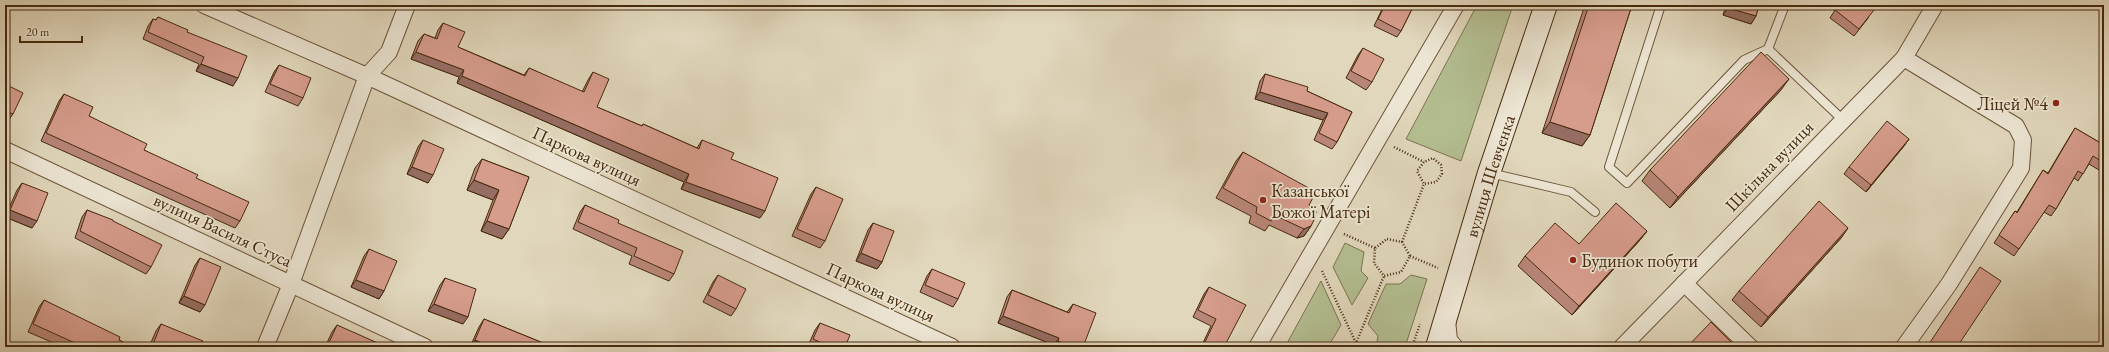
<svg xmlns="http://www.w3.org/2000/svg" width="2109" height="352" font-family="'EB Garamond',serif">
  <style>
    .green { fill: #b3be91; stroke: #7c744f }
    .lines { fill: none; stroke-linecap: round; stroke-linejoin: round }
    .lane-casing { stroke: #6d5539; stroke-width: 10 }
    .street-casing { stroke: #6d5539; stroke-width: 18 }
    .secondary-casing { stroke: #462a0d; stroke-width: 24 }
    .path { stroke: #462a0d; stroke-width: 2.5; stroke-dasharray: 1 2; stroke-linecap: butt }
    .lane { stroke: #ece5d3; stroke-width: 8 }
    .street { stroke: #ece5d3; stroke-width: 16 }
    .secondary { stroke: #ece5d3; stroke-width: 22 }
    .wall { fill: #b88678; stroke: #462a0d }
    .shaded-wall { fill: #966d62; stroke: #462a0d }
    .building { fill: #d69c8c; stroke: #462a0d }
    .poi-dot { fill: #8f2418; stroke: #ece5d3; stroke-width: 1.5 }
    .labels { text-anchor: middle; dominant-baseline: central; stroke-width: 3.5; stroke-linejoin: round; paint-order: stroke }
    .poi-label { font-size: 18px; fill: #462a0d; stroke: #ece5d3; text-anchor: start }
    .street-label { font-size: 18px; fill: #462a0d; stroke: #ece5d3 }
  </style>
  <rect width="100%" height="100%" fill="#e1d7bc"/>
  <filter id="stains"><feTurbulence type="fractalNoise" baseFrequency=".005" numOctaves="4"/><feColorMatrix values="0 0 0 0 .2 0 0 0 0 .09 0 0 0 0 .02 0 0 0 .5 -.17"/></filter>
  <radialGradient id="worn" r=".72"><stop offset=".6" stop-color="#630" stop-opacity="0"/><stop offset="1" stop-color="#630" stop-opacity=".3"/></radialGradient>
  <g class="green">
    <polygon points="1477,5 1513,5 1461,161 1406,139"/>
    <polygon points="1345,243 1364,252 1361,271 1368,278 1352,305 1333,267"/>
    <polygon points="1411,275 1427,279 1405,347 1376,347 1378,336 1368,324 1386,284 1400,284"/>
    <polygon points="1321,281 1341,325 1328,347 1285,347"/>
  </g>
  <g class="lines">
    <g class="lane-casing">
      <g id="lane">
        <polyline points="1661,5 1609,167 1627,183 1744,60 1768,49 1785,5"/>
        <polyline points="1768,49 1843,120"/>
        <polyline points="1490,173 1571,192 1595,212"/>
      </g>
    </g>
    <g class="street-casing">
      <g id="street">
        <polyline points="204,5 367,76 952,347"/>
        <polyline points="1904,58 2016,126 2023,140 2021,168 1949,284 1904,347"/>
        <polyline points="5,150 425,347"/>
        <polyline points="1684,283 1750,347"/>
        <polyline points="1447,320 1449,340 1455,347"/>
        <polyline points="265,347 291,284 367,76 389,52 407,5"/>
        <polyline points="1257,347 1456,5"/>
        <polyline points="1622,347 1904,58 1935,5"/>
      </g>
    </g>
    <g class="secondary-casing">
      <g id="secondary">
        <path id="s1" d="M 1437,347 L 1489,173 L 1546,5"/>
      </g>
    </g>
    <g class="path">
      <polyline points="1394,147 1424,162"/>
      <polyline points="1344,234 1375,248"/>
      <polygon points="1387,239 1402,242 1410,256 1401,272 1384,276 1374,263 1375,248"/>
      <polyline points="1402,242 1424,184 1436,182 1442,174 1441,165 1433,158 1424,162 1417,171 1424,184"/>
      <polyline points="1410,256 1438,268"/>
      <polyline points="1322,271 1356,343 1356,347"/>
      <polyline points="1350,347 1356,343 1384,276"/>
      <polyline points="1412,347 1420,324"/>
    </g>
    <use href="#lane" class="lane"/>
    <use href="#street" class="street"/>
    <use href="#secondary" class="secondary"/>
  </g>
  <g class="wall">
    <polygon points="1384,5 1414,5 1401,31 1397,37 1374,26"/>
    <polygon points="1585,5 1632,5 1590,135 1582,146 1542,133"/>
    <polygon points="1726,5 1759,5 1756,16 1751,24 1723,15"/>
    <polygon points="1835,10 1869,17 1854,36 1830,18"/>
    <polygon points="158,17 187,32 233,86 196,71 199,64 143,39 148,26 153,19 156,20"/>
    <polygon points="443,23 458,47 524,75 529,68 582,92 588,80 593,72 597,107 642,126 643,124 697,148 702,140 731,159 760,218 681,189 684,182 457,83 459,77 411,59 418,41 424,34 435,38 438,30"/>
    <polygon points="1363,48 1372,82 1366,90 1346,78 1358,55"/>
    <polygon points="279,65 303,98 298,106 265,92 274,72"/>
    <polygon points="1265,74 1307,91 1352,112 1337,142 1332,149 1314,140 1323,120 1255,99 1260,81"/>
    <polygon points="5,84 13,114 8,121 5,120"/>
    <polygon points="1781,90 1670,208 1642,181 1650,170"/>
    <polygon points="64,94 89,116 144,150 196,178 240,221 235,228 41,141 59,101"/>
    <polygon points="2075,128 2104,145 2104,173 2089,164 2078,181 2074,178 2056,209 2051,216 2044,212 2014,256 1994,243 2015,211 2017,212 2038,178 2043,170 2048,173 2070,136"/>
    <polygon points="1909,139 1904,146 1866,192 1844,174 1849,167"/>
    <polygon points="423,140 428,183 407,174 418,147"/>
    <polygon points="1243,152 1309,205 1311,226 1304,236 1297,238 1269,225 1265,231 1249,223 1251,216 1216,198 1236,161"/>
    <polygon points="482,159 529,177 509,229 502,239 481,231 493,200 467,190 475,168"/>
    <polygon points="22,183 32,228 5,217 17,190"/>
    <polygon points="816,187 825,241 820,248 792,236 811,194"/>
    <polygon points="585,205 618,223 674,274 669,281 629,264 632,256 573,229 580,212"/>
    <polygon points="87,210 113,221 151,267 146,274 75,238 82,217"/>
    <polygon points="873,223 882,262 877,269 856,261 868,230"/>
    <polygon points="1647,231 1640,240 1572,315 1518,266 1525,256"/>
    <polygon points="1842,237 1761,327 1732,300 1739,291"/>
    <polygon points="369,249 384,291 379,299 351,287 364,256"/>
    <polygon points="200,258 200,312 179,303 195,265"/>
    <polygon points="932,269 958,299 953,307 920,292 927,276"/>
    <polygon points="718,275 736,309 731,316 703,302 713,282"/>
    <polygon points="445,278 463,324 428,311 440,285"/>
    <polygon points="1209,287 1224,347 1201,347 1211,326 1193,317 1204,294"/>
    <polygon points="1012,290 1067,312 1073,304 1083,347 1053,347 1054,345 998,323 1007,297"/>
    <polygon points="44,300 119,340 133,347 63,347 28,332 39,307"/>
    <polygon points="484,319 553,347 470,347 479,327"/>
    <polygon points="820,323 845,347 810,347 808,346 815,330"/>
    <polygon points="161,324 200,347 149,347 156,331"/>
    <polygon points="337,325 378,347 325,347 332,332"/>
  </g>
  <g class="shaded-wall">
    <polygon points="1728,8 1756,16 1751,24 1723,15"/>
    <polygon points="416,52 464,70 459,77 411,59"/>
    <polygon points="201,64 238,78 233,86 196,71"/>
    <polygon points="462,76 689,174 684,182 457,83"/>
    <polygon points="1789,79 1781,90 1670,208 1678,197"/>
    <polygon points="1260,92 1328,113 1323,120 1255,99"/>
    <polygon points="1550,122 1590,135 1582,146 1542,133"/>
    <polygon points="1909,139 1904,146 1866,192 1871,185"/>
    <polygon points="412,167 433,175 428,183 407,174"/>
    <polygon points="474,180 499,190 493,200 467,190"/>
    <polygon points="686,182 765,211 760,218 681,189"/>
    <polygon points="10,210 37,221 32,228 5,217"/>
    <polygon points="487,221 509,229 502,239 481,231"/>
    <polygon points="1311,226 1304,236 1297,238 1304,229"/>
    <polygon points="1848,228 1842,237 1761,327 1768,317"/>
    <polygon points="1647,231 1640,240 1572,315 1579,306"/>
    <polygon points="861,253 882,262 877,269 856,261"/>
    <polygon points="356,280 384,291 379,299 351,287"/>
    <polygon points="184,296 205,305 200,312 179,303"/>
    <polygon points="434,304 468,317 463,324 428,311"/>
    <polygon points="1003,316 1059,338 1054,345 998,323"/>
    <polygon points="475,340 492,347 470,347"/>
    <polygon points="1058,341 1073,347 1054,347"/>
  </g>
  <g class="building">
    <polygon points="1385,5 1414,5 1401,31 1378,19"/>
    <polygon points="1589,5 1632,5 1590,135 1550,122"/>
    <polygon points="1729,5 1759,5 1756,16 1728,8"/>
    <polygon points="1839,5 1867,5 1874,10 1859,29 1835,10"/>
    <polygon points="158,17 188,30 187,32 247,56 238,78 201,64 204,57 148,32 153,19 156,20"/>
    <polygon points="443,23 465,32 458,47 525,76 529,68 584,92 593,72 609,79 597,107 642,126 643,124 699,149 702,140 734,153 731,159 778,178 765,211 686,182 689,174 462,76 464,70 416,52 424,34 437,39"/>
    <polygon points="1363,48 1384,59 1372,82 1351,71"/>
    <polygon points="1761,52 1789,79 1678,197 1650,170"/>
    <polygon points="279,65 311,78 303,98 270,84"/>
    <polygon points="1265,74 1308,87 1307,91 1352,112 1337,142 1319,133 1328,113 1260,92"/>
    <polygon points="5,84 23,93 13,114 5,111"/>
    <polygon points="64,94 93,107 89,116 147,144 144,150 198,175 196,178 249,202 240,221 46,133"/>
    <polygon points="1887,121 1909,139 1871,185 1849,167"/>
    <polygon points="2075,128 2104,145 2104,163 2093,156 2083,174 2078,171 2056,209 2049,205 2019,249 1999,235 2015,211 2017,213 2043,170 2048,174"/>
    <polygon points="423,140 444,149 433,175 412,167"/>
    <polygon points="1243,152 1316,192 1309,205 1316,211 1315,218 1311,226 1304,229 1274,215 1271,221 1256,213 1257,207 1223,188"/>
    <polygon points="482,159 529,177 509,229 487,221 499,190 474,180"/>
    <polygon points="22,183 48,193 37,221 10,210"/>
    <polygon points="816,187 843,199 825,241 797,229"/>
    <polygon points="1819,201 1848,228 1768,317 1739,291"/>
    <polygon points="1616,203 1647,231 1579,306 1525,256 1555,223 1579,244"/>
    <polygon points="585,205 619,220 618,223 683,251 674,274 634,256 637,248 578,222"/>
    <polygon points="87,210 113,220 113,221 162,245 151,267 80,231"/>
    <polygon points="873,223 894,231 882,262 861,253"/>
    <polygon points="369,249 397,261 384,291 356,280"/>
    <polygon points="200,258 221,267 205,305 184,296"/>
    <polygon points="1980,267 2001,281 1957,347 1927,347"/>
    <polygon points="932,269 965,283 958,299 925,285"/>
    <polygon points="718,275 746,289 736,309 708,295"/>
    <polygon points="445,278 476,289 468,317 434,304"/>
    <polygon points="5,281 10,283 5,294"/>
    <polygon points="1209,287 1246,305 1224,347 1209,347 1204,344 1216,319 1198,310"/>
    <polygon points="1012,290 1069,313 1073,304 1096,313 1083,347 1073,347 1058,341 1059,338 1003,316"/>
    <polygon points="44,300 120,337 119,340 133,347 84,347 33,324"/>
    <polygon points="484,319 553,347 492,347 475,340"/>
    <polygon points="1711,322 1736,347 1687,347"/>
    <polygon points="820,323 850,335 845,347 831,347 813,339"/>
    <polygon points="161,324 203,341 200,347 152,347"/>
    <polygon points="337,325 380,344 378,347 327,347"/>
  </g>
  <g class="poi-dot">
    <circle cx="2056" cy="103" r="4"/>
    <circle cx="1263" cy="200" r="4"/>
    <circle cx="1573" cy="260" r="4"/>
  </g>
  <g class="labels">
    <g class="poi-label">
      <text x="2048" y="103" text-anchor="end">Ліцей №4</text>
      <text x="1271" y="190">Казанської<tspan x="1271" dy="21">Божої Матері</tspan></text>
      <text x="1581" y="260">Будинок побути</text>
    </g>
    <g class="street-label">
      <text transform="translate(587 156) rotate(25)">Паркова вулиця</text>
      <text transform="translate(1769 166) rotate(-46)">Шкільна вулиця</text>
      <text stroke="none"><textPath href="#s1" startOffset="179">вулиця Шевченка</textPath></text>
      <text transform="translate(223 230) rotate(25)">вулиця Василя Стуса</text>
      <text transform="translate(881 292) rotate(25)">Паркова вулиця</text>
    </g>
  </g>
  <rect width="2109" height="352" fill="none" stroke="#e1d7bc" stroke-width="20"/>
  <rect x="6" y="6" width="2097" height="340" fill="none" stroke="#462a0d" stroke-width="2"/>
  <rect x="10" y="10" width="2089" height="332" fill="none" stroke="#462a0d"/>
  <path d="M20 36v6h62v-6" fill="none" stroke="#462a0d" stroke-width="2"/>
  <text x="26" y="36" font-size="12" fill="#462a0d" stroke="#ece5d3" stroke-width="3" paint-order="stroke">20 m</text>
  <rect width="100%" height="100%" filter="url(#stains)"/>
  <rect width="100%" height="100%" fill="url(#worn)"/>
</svg>
